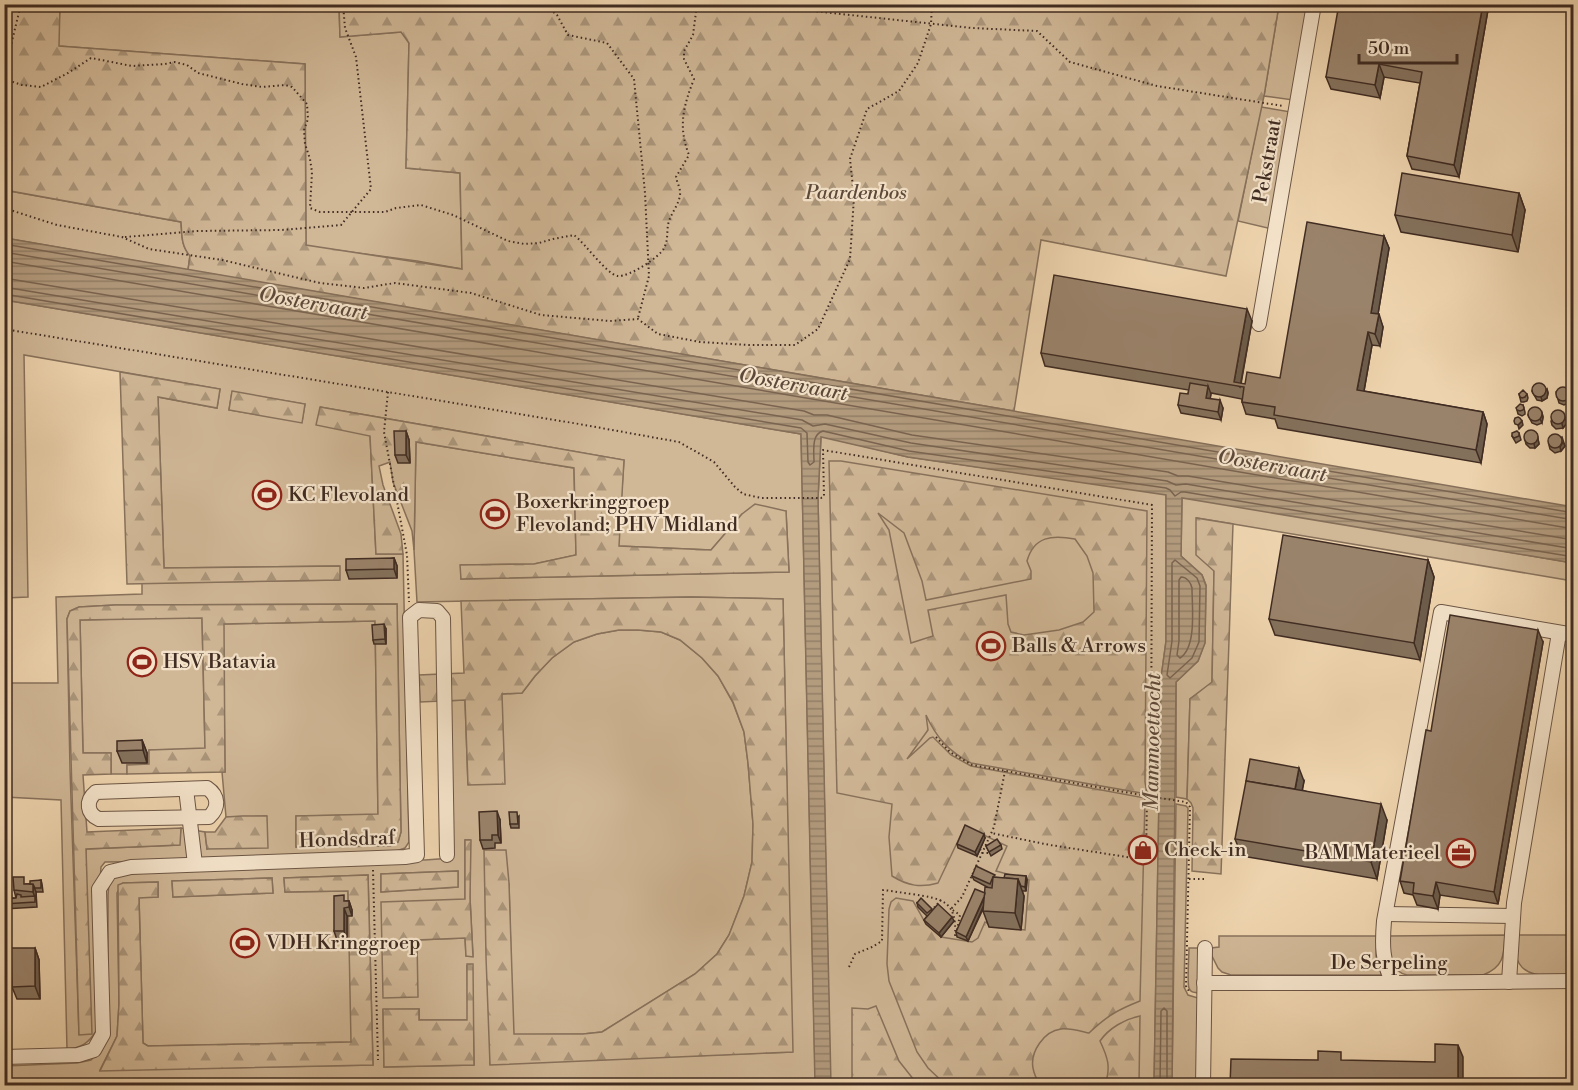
<svg xmlns="http://www.w3.org/2000/svg" width="1578" height="1090" font-family="'Libre Bodoni',serif">
  <style>
    .green { fill: #d0b796; stroke: #88725c; stroke-width: 1.5; fill-rule: evenodd }
    .forest { fill: url(#forest-firs); stroke: #88725c; stroke-width: 1.5; fill-rule: evenodd }
    .water { fill: url(#water-rules); stroke: #856f59; stroke-width: 1.5 }
    .lines { fill: none; stroke-linecap: round; stroke-linejoin: round }
    .shore { stroke: #7a6450; stroke-width: 1.5 }
    .minor-casing { stroke: #6c5645; stroke-width: 16 }
    .path { stroke: #402c22; stroke-width: 2; stroke-dasharray: 1.5 3; stroke-linecap: butt }
    .minor { stroke: #f4e3ca; stroke-width: 14 }
    .wall { fill: #84715c; stroke: #402c22; stroke-width: 1.5 }
    .shaded-wall { fill: #6c5c4b; stroke: #402c22; stroke-width: 1.5 }
    .building { fill: #9a836b; stroke: #402c22; stroke-width: 1.5 }
    .labels { text-anchor: middle; dominant-baseline: central; stroke-width: 4.5; stroke-linejoin: round; paint-order: stroke }
    .street-label { font-size: 20px; fill: #402c22; stroke: #f4e3ca }
    .park-label { font-size: 20px; font-style: italic; fill: #5d4839; stroke: #f4e3ca }
    .poi-label { font-size: 20px; fill: #402c22; stroke: #f4e3ca; text-anchor: start }
    .water-label { font-size: 21px; font-style: italic; fill: #5d4839; stroke: #f4e3ca }
  </style>
  <defs>
    <pattern id="forest-firs" width="22" height="20" patternUnits="userSpaceOnUse" patternTransform="scale(1.5)"><rect width="22" height="20" fill="#d0b796"/><path d="M5 1l3.5 6h-7zM16 11l3.5 6h-7z" fill="#aa957a"/></pattern>
    <pattern id="water-rules" width="6" height="5" patternUnits="userSpaceOnUse" patternTransform="scale(1.5)"><rect width="6" height="5" fill="#b39b7e"/><path d="M0 2.5h6" fill="none" stroke="#937f67"/></pattern>
  </defs>
  <rect width="100%" height="100%" fill="#eed4ae"/>
  <filter id="stains"><feTurbulence type="fractalNoise" baseFrequency=".00333" numOctaves="4"/><feColorMatrix values="0 0 0 0 .2 0 0 0 0 .09 0 0 0 0 .02 0 0 0 .5 -.17"/></filter>
  <radialGradient id="worn" r=".72"><stop offset=".6" stop-color="#630" stop-opacity="0"/><stop offset="1" stop-color="#630" stop-opacity=".3"/></radialGradient>
  <g class="green">
    <polygon points="60,4 339,5 340,37 402,32 409,43 406,168 460,173 462,269 417,261 306,246 305,64 58,46"/>
    <polygon points="1279,5 1309,5 1293,100 1264,96"/>
    <polygon points="1261,107 1291,112 1272,229 1238,221"/>
    <path d="M 4,190 L 181,222 C 182,235 181,246 190,255 L 188,270 L 5,238 Z"/>
    <path d="M 5,300 L 801,434 L 815,1070 L 830,1070 L 818,499 L 821,436 L 908,457 L 1166,494 L 1166,641 L 1161,678 L 1159,795 L 1149,793 L 1149,799 L 1159,801 L 1154,1085 L 5,1085 L 5,1066 L 77,1063 L 91,1060 L 98,1052 L 108,1025 L 108,895 L 109,883 L 113,875 L 353,859 L 105,862 L 101,867 L 100,882 L 96,1031 C 89,1043 81,1048 67,1049 L 61,800 L 5,797 L 5,683 L 58,683 L 56,597 L 142,594 L 142,583 L 339,580 L 339,566 L 164,568 L 158,397 L 217,408 L 220,389 L 24,355 L 28,597 L 5,598 ZM 232,392 L 305,404 L 302,422 L 229,410 ZM 320,407 L 624,460 L 618,546 L 711,550 L 742,514 L 786,511 L 789,572 L 461,579 L 461,565 L 534,564 L 576,555 L 574,468 L 416,442 L 414,550 L 417,602 L 691,597 L 783,599 L 792,1052 L 490,1064 L 509,883 L 513,1035 L 583,1034 L 602,1032 L 695,974 L 717,954 L 729,935 L 744,896 L 752,862 L 753,824 L 748,763 L 744,732 L 733,703 L 718,676 L 702,658 L 680,640 L 661,632 L 638,630 L 619,630 L 597,634 L 574,642 L 552,658 L 535,676 L 522,693 L 502,694 L 468,785 L 465,700 L 442,701 L 452,858 L 425,860 L 376,858 L 405,848 L 409,842 L 403,554 L 376,554 L 370,435 ZM 397,604 L 401,832 L 398,842 L 390,846 L 296,847 L 296,816 L 378,815 L 375,621 L 223,624 L 225,772 L 222,772 L 226,817 L 267,816 L 207,849 L 205,832 L 181,828 L 179,845 L 86,849 L 79,1035 L 70,769 L 67,619 L 70,611 L 79,607 L 115,605 ZM 465,840 L 470,840 L 470,898 L 473,956 L 466,956 L 465,938 L 417,940 L 465,899 ZM 458,871 L 458,887 L 381,892 L 381,874 ZM 368,875 L 373,1065 L 100,1070 L 117,1036 L 119,1004 L 117,893 L 123,883 L 158,882 L 158,897 L 139,897 L 143,1043 L 148,1046 L 352,1042 L 348,891 L 285,892 L 284,878 ZM 272,878 L 273,893 L 173,897 L 172,881 ZM 467,965 L 473,1020 L 474,1065 L 384,1067 L 383,1010 L 419,1009 L 419,1020 L 468,1020 Z"/>
    <polygon points="1182,497 1573,563 1573,581 1197,518 1214,570 1212,683 1190,699 1187,799 1176,797 1176,682 1198,661 1205,642 1206,585 1202,575 1181,556"/>
    <polygon points="202,617 205,749 149,750 149,764 127,765 127,774 111,774 111,753 83,753 80,620"/>
    <polygon points="1176,804 1186,806 1188,808 1184,987 1188,995 1198,998 1197,1085 1172,1086"/>
    <path d="M 1505,935 C 1504,955 1504,967 1483,975 L 1407,975 C 1387,970 1390,953 1388,936 Z"/>
    <path d="M 1516,935 L 1573,935 L 1573,974 C 1554,975 1520,982 1516,954 C 1515,948 1516,941 1516,935 Z"/>
    <polygon points="1219,936 1377,936 1376,956 1381,973 1381,975 1231,975 1222,972 1218,968 1211,954 1211,948 1219,947"/>
    <path d="M 1189,948 L 1199,948 L 1198,993 C 1194,992 1191,993 1189,988 C 1187,984 1189,955 1189,948 Z"/>
  </g>
  <g class="forest">
    <path d="M 4,5 L 60,5 L 59,46 L 305,64 L 306,245 L 462,269 L 460,173 L 406,168 L 409,43 L 401,32 L 340,37 L 339,5 L 1279,5 L 1264,96 L 1226,276 L 1041,240 L 1014,411 L 188,270 L 190,256 C 181,246 182,235 181,222 L 5,190 Z"/>
    <polygon points="120,372 220,389 217,408 158,397 164,568 340,566 340,580 127,584"/>
    <polygon points="232,391 305,404 302,423 229,410"/>
    <polygon points="320,407 624,460 619,546 711,550 742,514 755,504 786,511 789,572 461,579 460,565 534,564 576,555 574,468 416,442 414,550 412,531 393,482 390,462 379,466 383,485 401,534 403,554 376,554 370,436 316,425"/>
    <path d="M 829,461 L 841,461 L 1147,511 L 1145,782 L 1147,794 L 971,763 C 949,752 936,737 926,715 L 928,730 L 907,759 L 930,738 L 933,737 L 951,755 L 971,766 L 1145,798 L 1140,1001 C 1117,1010 1107,1016 1089,1033 C 1080,1031 1070,1028 1061,1029 C 1044,1031 1030,1052 1033,1068 C 1034,1074 1037,1080 1040,1085 L 946,1085 L 928,1068 L 917,1052 L 889,981 L 887,964 L 889,909 L 891,902 L 896,898 L 913,901 L 926,924 L 941,937 L 972,942 L 978,938 L 985,922 L 995,927 L 1025,930 L 1029,880 L 996,871 L 1007,846 L 965,826 L 938,883 C 921,888 908,886 892,876 L 889,837 L 892,804 L 837,793 ZM 878,513 L 904,533 L 922,581 L 926,600 L 1031,579 L 1031,571 L 1027,561 C 1034,536 1052,535 1075,539 L 1087,556 L 1093,573 L 1094,612 L 1083,622 L 1059,630 L 1024,635 L 1011,632 L 1008,624 L 1006,595 L 928,610 L 933,636 L 911,643 L 889,530 Z"/>
    <polygon points="1196,518 1233,524 1221,874 1192,871 1193,808 1191,803 1187,799 1190,699 1212,682 1214,571 1196,555"/>
    <polygon points="691,597 783,599 793,1052 490,1065 486,957 484,850 506,850 509,883 514,1034 583,1034 602,1032 695,974 717,954 729,935 744,896 752,862 753,824 748,763 744,732 733,702 718,676 702,658 680,640 661,632 638,630 619,630 597,634 574,642 552,658 535,676 522,693 502,694 505,784 468,785 465,700 420,702 419,675 464,673 461,601"/>
    <polygon points="397,604 401,832 398,842 390,846 296,847 296,816 378,814 375,621 224,624 225,772 127,774 127,765 149,764 149,750 205,748 202,618 80,620 83,753 111,753 111,774 83,775 87,832 181,828 180,845 86,849 92,1034 79,1035 67,619 70,611 79,607 115,605"/>
    <polygon points="242,816 267,816 268,848 207,849 205,832 215,832 226,817"/>
    <polygon points="465,840 471,840 470,898 473,957 466,956 465,938 417,940 418,997 383,998 381,902 465,899"/>
    <polygon points="458,871 458,887 381,892 381,874"/>
    <polygon points="368,875 373,1065 100,1071 117,1036 119,1004 118,885 123,883 158,882 158,897 139,898 143,1043 148,1046 351,1042 348,891 285,892 284,878"/>
    <polygon points="272,878 273,893 173,897 172,881"/>
    <polygon points="467,964 473,964 474,1065 384,1067 383,1009 419,1009 419,1020 467,1020"/>
    <polygon points="876,1006 899,1061 918,1085 852,1085 852,1008 868,1009"/>
    <path d="M 1140,1016 L 1139,1085 L 1105,1085 C 1111,1067 1108,1058 1100,1041 C 1109,1028 1125,1019 1140,1016 Z"/>
  </g>
  <polygon class="water" points="5,238 1573,507 1573,563 1182,498 1181,556 1202,575 1206,586 1205,643 1198,661 1176,682 1172,1085 1154,1085 1161,678 1166,641 1166,495 908,457 821,437 818,499 831,1085 815,1085 801,434 5,300"/>
  <g class="lines">
    <g class="shore">
      <polyline points="4,244 1574,513"/>
      <polyline points="4,252 1574,520"/>
      <polyline points="4,261 1574,529"/>
      <polyline points="4,278 804,411 814,415 827,415 912,435 1168,472 1178,476 1188,476 1574,540"/>
      <polyline points="4,287 802,420 813,426 825,424 911,443 1167,481 1176,485 1186,484 1574,549"/>
      <path d="M 4,294 L 801,428 L 807,433 L 808,462 L 810,465 L 814,462 C 814,452 811,434 823,431 L 909,451 L 1166,488 L 1170,490 L 1175,496 L 1181,492 L 1185,492 L 1574,557"/>
      <polygon points="1175,560 1197,578 1200,586 1199,642 1192,658 1170,678 1167,675 1172,641 1172,563"/>
      <path d="M 1181,577 C 1187,577 1191,583 1192,588 C 1192,607 1197,647 1180,658 L 1177,655 L 1179,641 L 1179,580 Z"/>
      <polyline points="1160,1086 1161,1011 1164,1008 1167,1011 1167,1086"/>
    </g>
    <g class="minor-casing">
      <g id="minor">
        <polyline points="1259,324 1314,4"/>
        <path d="M 207,788 C 219,796 219,808 209,817 L 99,819 C 87,814 85,801 96,792 Z"/>
        <polyline points="186,789 195,864"/>
        <polyline points="1386,914 1513,916"/>
        <polyline points="1509,982 1514,903 1559,633"/>
        <polyline points="1204,983 1393,983 1574,981"/>
        <path d="M 1393,983 C 1382,961 1382,945 1384,921 L 1441,612 L 1574,635"/>
        <polyline points="4,1057 78,1055 94,1050 103,1034 99,889 110,872 131,867 405,857 417,855 410,617 419,610 437,611 443,618 447,855"/>
        <polyline points="1203,1086 1205,948"/>
      </g>
    </g>
    <g class="path">
      <polyline points="451,4 500,9 550,9 551,4"/>
      <polyline points="786,4 813,11 972,28 1037,31 1070,62 1157,86 1283,106"/>
      <polyline points="550,9 557,15 568,35 607,43 634,79 645,193 649,276 638,318"/>
      <polyline points="4,74 21,4"/>
      <path d="M 4,79 L 22,85 L 41,87 L 68,73 L 91,58 L 132,66 L 165,64 L 174,62 L 187,65 L 198,73 L 242,84 L 262,87 L 285,85 L 292,87 L 307,104 L 308,119 L 304,130 L 305,144 L 310,159 L 312,172 L 310,208 L 320,212 L 385,212 L 396,208 L 421,205 L 453,215 L 508,241 L 524,244 L 539,243 L 553,239 L 574,235 C 586,244 606,274 618,276 C 629,277 660,257 664,248 C 669,239 666,230 669,221 C 672,212 679,204 680,195 C 681,189 677,183 676,177 L 689,155 C 678,127 683,107 694,79 L 684,59 L 684,51 L 693,35 L 697,4"/>
      <polyline points="4,208 57,225 122,237 149,249 222,260 320,283 364,288 395,283 471,293 541,315 610,321 638,319 658,334 700,342 749,345 795,345 818,329 850,259 854,197 850,159 867,109 899,91 918,63 931,24 932,4"/>
      <polyline points="125,237 197,231 281,230 341,225 371,189 356,57 345,28 343,4"/>
      <polyline points="4,329 388,392 579,424 679,442 714,462 735,487 743,494 761,498 821,498 824,496 823,450 1152,505 1151,780 1147,788 1147,796 1186,802 1190,807 1186,986 1190,993"/>
      <polyline points="388,392 384,432 407,555 409,602"/>
      <polyline points="936,737 950,752 972,765 1147,796 1146,860 1050,845 991,833"/>
      <polyline points="980,849 982,853 989,853"/>
      <polyline points="373,870 378,1060"/>
      <polyline points="1189,879 1207,879"/>
      <polyline points="931,911 941,900"/>
      <polyline points="957,930 960,915 951,909 962,897 994,827 1005,771"/>
      <path d="M 849,967 L 855,954 L 872,947 L 882,941 L 883,890 C 893,891 902,893 912,894 C 942,899 957,900 955,936"/>
    </g>
    <use href="#minor" class="minor"/>
  </g>
  <g class="wall">
    <polygon points="1489,4 1459,177 1412,169 1407,156 1420,83 1384,77 1380,98 1331,89 1326,77"/>
    <polygon points="1519,193 1525,210 1518,252 1401,232 1395,215"/>
    <polygon points="1384,236 1389,248 1378,314 1383,327 1380,346 1372,345 1364,391 1483,412 1487,424 1481,463 1278,428 1275,419 1246,414 1242,402 1242,399 1211,393 1210,398 1223,408 1221,420 1181,413 1178,405 1188,394 1189,390 1045,366 1041,353 1252,321 1241,384 1245,384 1280,378"/>
    <polygon points="1547,389 1548,393 1547,398 1542,401 1537,400 1532,391"/>
    <polygon points="1568,389 1571,399 1569,403 1564,405 1559,403 1556,392"/>
    <polygon points="1519,394 1527,394 1528,398 1527,401 1524,402 1521,402"/>
    <polygon points="1523,405 1525,412 1525,414 1522,416 1518,414 1517,410"/>
    <polygon points="1542,413 1543,417 1542,423 1537,425 1532,423 1528,415"/>
    <polygon points="1566,418 1567,423 1563,428 1556,429 1552,425 1551,421"/>
    <polygon points="406,431 409,440 410,463 398,463 395,455"/>
    <polygon points="1519,433 1521,440 1516,443 1512,436"/>
    <polygon points="1537,434 1539,444 1535,448 1530,448 1526,444 1525,440"/>
    <polygon points="1562,437 1565,446 1561,451 1555,453 1550,449 1549,445"/>
    <polygon points="394,558 397,566 397,578 349,579 346,570"/>
    <polygon points="1428,560 1434,577 1420,660 1275,635 1269,619"/>
    <polygon points="386,629 386,644 374,644 373,640"/>
    <polygon points="1543,642 1498,904 1440,895 1438,909 1417,905 1413,895 1404,893 1400,881 1431,731"/>
    <polygon points="142,740 147,753 147,763 122,763 117,751"/>
    <polygon points="1304,781 1302,790 1387,820 1377,879 1242,856 1235,839"/>
    <polygon points="519,816 519,828 511,828 510,824"/>
    <polygon points="500,820 501,843 495,843 495,848 483,849 480,840"/>
    <polygon points="985,838 977,856 958,848 957,844"/>
    <polygon points="1001,845 1002,849 991,856 986,846"/>
    <polygon points="972,876 1004,878 1026,876 1027,880 1026,891 1022,891 1024,896 1021,930 989,927 983,911 984,907 968,941 957,937 956,932 989,888 974,880"/>
    <polygon points="4,879 9,879 10,883 11,898 16,898 14,890 26,884 30,884 41,880 42,884 43,892 36,892 37,907 4,909"/>
    <polygon points="346,901 349,901 352,910 352,916 347,916 347,940 337,940 334,931"/>
    <polygon points="917,903 954,921 941,937 926,924 924,920 927,916 918,907"/>
    <polygon points="35,948 39,960 40,999 17,999 12,987"/>
    <polygon points="4,952 6,952 9,961 10,1000 4,1000"/>
  </g>
  <g class="shaded-wall">
    <polygon points="1483,4 1489,4 1459,177 1454,165"/>
    <polygon points="1379,64 1384,77 1380,98 1375,85"/>
    <polygon points="1519,193 1525,210 1518,252 1512,235"/>
    <polygon points="1384,236 1389,248 1376,326 1371,313"/>
    <polygon points="1247,309 1252,321 1240,387 1234,382"/>
    <polygon points="1379,314 1383,327 1380,346 1375,334"/>
    <polygon points="1368,332 1372,345 1362,402 1357,390"/>
    <polygon points="1208,386 1211,394 1209,406 1206,398"/>
    <polygon points="1547,389 1548,393 1547,398 1542,401 1541,397"/>
    <polygon points="1570,395 1571,399 1569,403 1567,399"/>
    <polygon points="1220,400 1223,408 1221,420 1218,412"/>
    <polygon points="1483,412 1487,424 1481,463 1476,450"/>
    <polygon points="1542,413 1543,417 1542,423 1540,419"/>
    <polygon points="1564,414 1567,423 1563,428 1562,424"/>
    <polygon points="1522,421 1523,425 1519,429 1518,425"/>
    <polygon points="406,431 409,440 410,463 406,455"/>
    <polygon points="1537,434 1539,444 1535,448 1534,444"/>
    <polygon points="1563,442 1565,446 1561,451 1560,447"/>
    <polygon points="394,558 397,566 397,578 394,569"/>
    <polygon points="1428,560 1434,577 1420,660 1414,643"/>
    <polygon points="384,624 386,629 386,644 385,639"/>
    <polygon points="1538,630 1543,642 1498,904 1494,892"/>
    <polygon points="142,740 147,753 147,763 143,750"/>
    <polygon points="1299,768 1304,781 1300,803 1295,790"/>
    <polygon points="1381,804 1387,820 1377,879 1371,862"/>
    <polygon points="497,811 500,820 501,843 498,835"/>
    <polygon points="984,834 985,838 977,856 975,852"/>
    <polygon points="1026,876 1027,880 1026,891 1025,887"/>
    <polygon points="9,879 10,883 12,901 10,897"/>
    <polygon points="1018,879 1024,896 1021,930 1015,913"/>
    <polygon points="1436,882 1440,895 1438,909 1433,896"/>
    <polygon points="33,884 36,892 36,900 33,892"/>
    <polygon points="986,894 987,898 968,941 966,937"/>
    <polygon points="349,901 352,910 352,916 349,907"/>
    <polygon points="344,908 347,916 347,940 344,931"/>
    <polygon points="952,917 954,921 941,937 939,933"/>
    <polygon points="35,948 39,960 40,999 35,986"/>
    <polygon points="6,952 9,961 10,1000 6,992"/>
    <polygon points="1458,1045 1463,1057 1463,1086 1458,1086"/>
  </g>
  <g class="building">
    <polygon points="1339,4 1483,4 1454,165 1407,156 1422,72 1379,64 1375,85 1326,77"/>
    <polygon points="1402,173 1519,193 1512,235 1395,215"/>
    <polygon points="1307,222 1384,236 1371,313 1379,314 1375,334 1368,332 1357,390 1483,412 1476,450 1274,415 1275,407 1242,402 1244,387 1041,353 1054,275 1247,309 1234,382 1245,384 1247,372 1280,378"/>
    <polygon points="1190,383 1208,386 1206,398 1220,400 1218,412 1178,405 1180,393 1188,394"/>
    <circle cx="1539" cy="390" r="7"/>
    <circle cx="1563" cy="394" r="7"/>
    <polygon points="1523,390 1527,394 1525,397 1522,398 1520,397 1519,394"/>
    <polygon points="1520,404 1523,405 1524,408 1523,410 1520,411 1517,410 1516,408"/>
    <circle cx="1535" cy="414" r="7"/>
    <circle cx="1558" cy="417" r="7"/>
    <polygon points="1518,417 1520,418 1522,421 1518,425 1515,424 1514,421 1515,418"/>
    <circle cx="1531" cy="437" r="7"/>
    <polygon points="394,431 406,431 406,455 395,455"/>
    <polygon points="1517,431 1519,433 1519,436 1514,438 1512,436 1512,433"/>
    <circle cx="1555" cy="441" r="7"/>
    <polygon points="1283,535 1428,560 1414,643 1269,619"/>
    <polygon points="394,558 394,569 346,570 346,559"/>
    <polygon points="1450,615 1538,630 1494,892 1436,882 1433,896 1413,893 1414,883 1400,881 1426,730 1431,731"/>
    <polygon points="384,624 385,639 373,640 372,625"/>
    <polygon points="142,740 143,750 117,751 117,741"/>
    <polygon points="1250,759 1299,768 1295,789 1246,781"/>
    <polygon points="1246,781 1381,804 1371,862 1235,839"/>
    <polygon points="497,811 498,835 492,835 492,840 480,840 479,812"/>
    <polygon points="509,812 517,812 518,824 510,824"/>
    <polygon points="965,825 984,834 975,852 957,844"/>
    <polygon points="997,839 1001,845 989,852 986,846"/>
    <polygon points="976,866 995,875 993,877 990,884 972,876"/>
    <polygon points="1005,874 1026,876 1025,887 1021,886 1018,879 1004,878"/>
    <polygon points="13,877 24,877 24,884 33,884 33,892 14,890"/>
    <polygon points="993,877 1018,879 1015,913 983,911 985,887 992,888"/>
    <polygon points="4,879 9,879 10,897 4,897"/>
    <polygon points="41,880 41,888 35,888 33,884 30,884 30,881"/>
    <polygon points="975,889 985,893 984,897 966,937 956,932"/>
    <polygon points="17,894 21,895 21,897 35,896 35,902 4,904 4,899 16,898"/>
    <polygon points="344,895 344,901 349,901 349,907 344,908 344,931 334,931 334,896"/>
    <polygon points="921,898 932,909 927,913 917,903"/>
    <polygon points="938,904 952,917 939,933 924,920"/>
    <polygon points="11,948 35,948 35,986 12,987"/>
    <rect x="4" y="952" width="2" height="40"/>
    <polygon points="1435,1044 1458,1045 1458,1086 1230,1086 1231,1059 1318,1060 1318,1051 1341,1052 1341,1060 1435,1062"/>
  </g>
  <defs>
    <g id="stadium-ring" transform="scale(1.5)"><circle r="9.5" fill="#f4e3ca" stroke="#8f2418" stroke-width="1.5"/><path d="M0-5a6.5 5 0 1 0 0 10a6.5 5 0 1 0 0-10ZM-3.5-1.8h7v3.6h-7Z" fill="#8f2418"/></g>
    <g id="shop-ring" transform="scale(1.5)"><circle r="9.5" fill="#f4e3ca" stroke="#8f2418" stroke-width="1.5"/><path d="M-5-2.5h2.3a2.7 3.5 0 0 1 5.4 0H5L5.5 6h-11ZM-1.5-2.5h3a1.5 2.3 0 0 0-3 0Z" fill="#8f2418"/></g>
    <g id="office-ring" transform="scale(1.5)"><circle r="9.5" fill="#f4e3ca" stroke="#8f2418" stroke-width="1.5"/><path d="M-6-3h4V-5.5h4V-3h4V5H-6ZM-1-4.5V-3h2v-1.5ZM-6 0V1H6V0Z" fill="#8f2418"/></g>
  </defs>
  <g fill-rule="evenodd">
    <use href="#stadium-ring" x="267" y="495"/>
    <use href="#stadium-ring" x="495" y="514"/>
    <use href="#stadium-ring" x="991" y="646"/>
    <use href="#stadium-ring" x="142" y="662"/>
    <use href="#shop-ring" x="1143" y="850"/>
    <use href="#office-ring" x="1461" y="853"/>
    <use href="#stadium-ring" x="245" y="943"/>
  </g>
  <g class="labels">
    <g class="street-label">
      <text transform="translate(1268 161) rotate(-80)">Pekstraat</text>
      <text transform="translate(347 840) rotate(-2)">Hondsdraf</text>
      <text x="1389" y="963">De Serpeling</text>
    </g>
    <g class="park-label">
      <text x="856" y="193">Paardenbos</text>
    </g>
    <g class="poi-label">
      <text x="288" y="495">KC Flevoland</text>
      <text x="516" y="502">Boxerkringgroep<tspan x="516" dy="23">Flevoland; PHV Midland</tspan></text>
      <text x="1012" y="646">Balls &amp; Arrows</text>
      <text x="163" y="662">HSV Batavia</text>
      <text x="1164" y="850">Check-in</text>
      <text x="1440" y="853" text-anchor="end">BAM Materieel</text>
      <text x="266" y="943">VDH Kringgroep</text>
    </g>
    <g class="water-label">
      <text transform="translate(313 304) rotate(10)">Oostervaart</text>
      <text transform="translate(793 385) rotate(10)">Oostervaart</text>
      <text transform="translate(1272 466) rotate(10)">Oostervaart</text>
      <text transform="translate(1153 742) rotate(-89)">Mammoettocht</text>
    </g>
  </g>
  <rect width="1578" height="1090" fill="none" stroke="#eed4ae" stroke-width="24"/>
  <rect x="6" y="6" width="1566" height="1078" fill="none" stroke="#402c22" stroke-width="3"/>
  <rect x="12" y="12" width="1554" height="1066" fill="none" stroke="#402c22" stroke-width="1.5"/>
  <path d="M1359 54v9h98v-9" fill="none" stroke="#402c22" stroke-width="3"/>
  <text x="1368" y="54" font-size="18" fill="#402c22" stroke="#f4e3ca" stroke-width="4.5" paint-order="stroke">50 m</text>
  <rect width="100%" height="100%" filter="url(#stains)"/>
  <rect width="100%" height="100%" fill="url(#worn)"/>
</svg>
